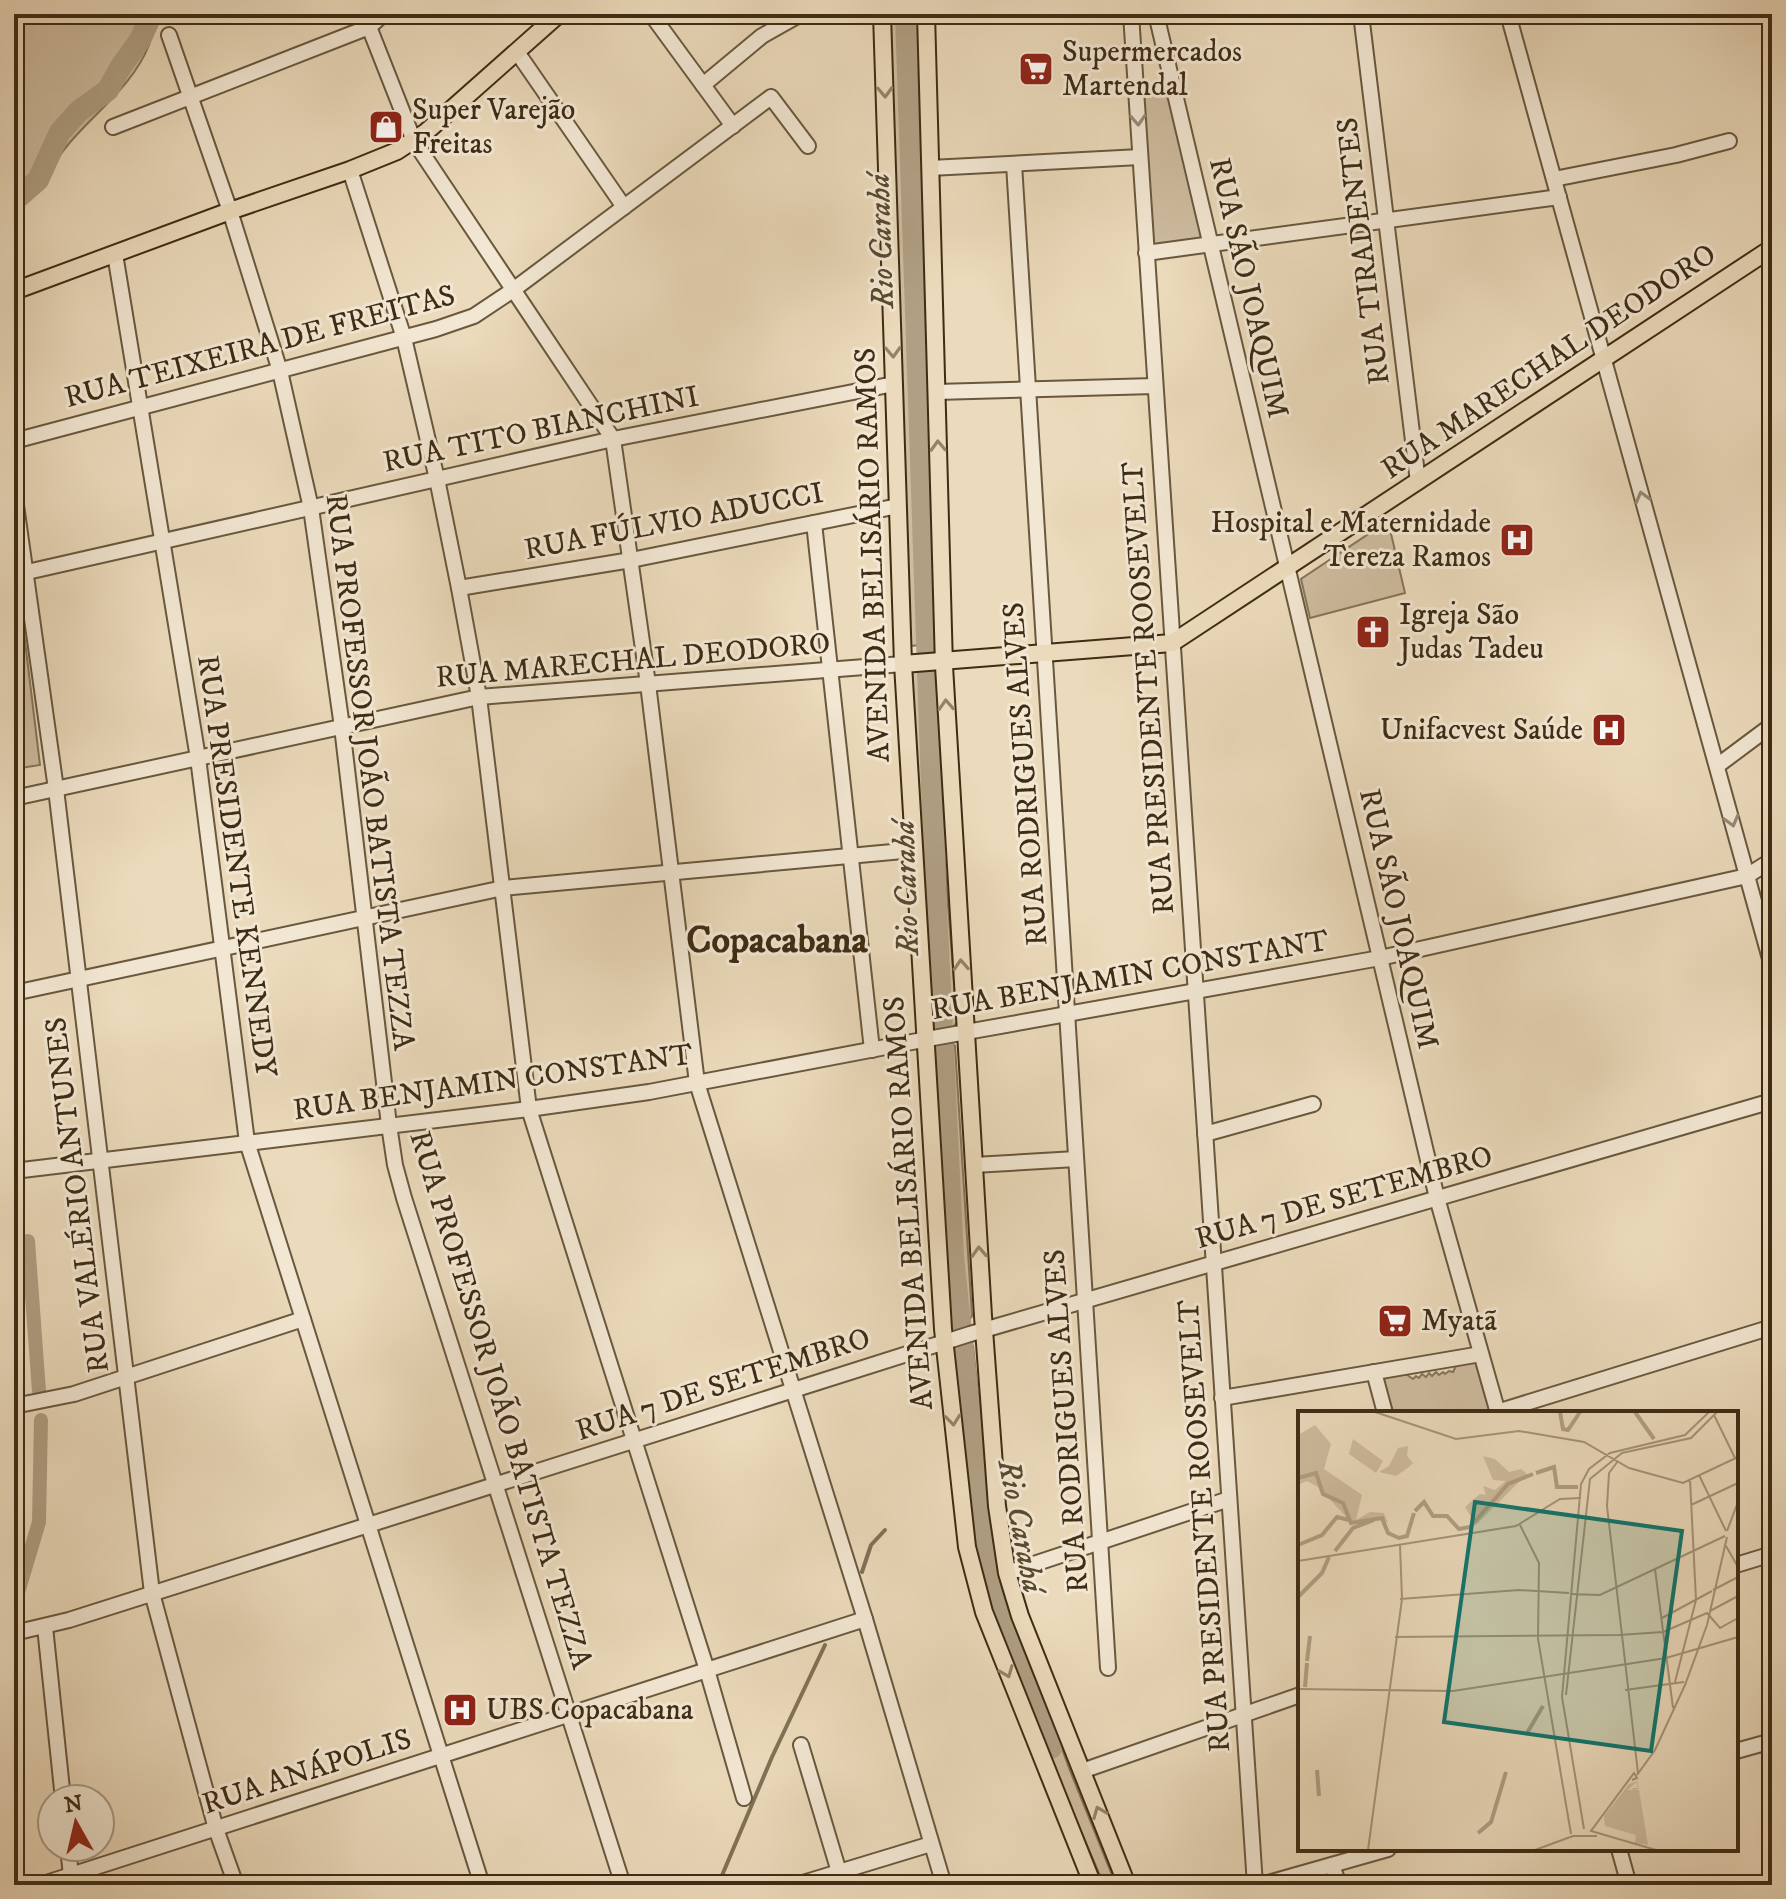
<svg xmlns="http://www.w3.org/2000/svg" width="1786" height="1899" font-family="'IM FELL DW Pica',serif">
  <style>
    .green { fill: #cebc9f; stroke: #86745a; stroke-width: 2 }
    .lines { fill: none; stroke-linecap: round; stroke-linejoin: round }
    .stream { stroke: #827157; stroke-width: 4 }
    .canal { stroke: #b09f83; stroke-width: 14 }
    .river { stroke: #b09f83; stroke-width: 22 }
    .minor-casing { stroke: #69583e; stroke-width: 18 }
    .major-casing { stroke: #3e2c15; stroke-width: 20 }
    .minor { stroke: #f2e7d3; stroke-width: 14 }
    .major { stroke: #ebdabb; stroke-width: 16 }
    .oneway { stroke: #948368 }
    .oneway2 { stroke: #988a74 }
    .labels { text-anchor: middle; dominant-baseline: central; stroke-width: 6; stroke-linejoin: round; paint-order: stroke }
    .poi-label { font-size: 30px; fill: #3e2c15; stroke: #f2e7d3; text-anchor: start }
    .street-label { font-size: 30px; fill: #3e2c15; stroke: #f2e7d3 }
    .water-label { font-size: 32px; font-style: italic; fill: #5a4930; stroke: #f2e7d3 }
    .district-label { font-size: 38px; font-weight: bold; fill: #3e2c15; stroke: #f2e7d3 }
    .inset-river { fill: none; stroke: #b09f83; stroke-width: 4 }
    .inset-road { fill: none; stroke: #a69479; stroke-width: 2 }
    .view { fill: #0f766e; fill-opacity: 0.15; stroke: #0f766e; stroke-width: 4 }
    .inset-edge { fill: none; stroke: #3e2c15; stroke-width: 4 }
  </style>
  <rect width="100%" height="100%" fill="#ebdabb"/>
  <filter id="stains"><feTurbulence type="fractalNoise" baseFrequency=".0025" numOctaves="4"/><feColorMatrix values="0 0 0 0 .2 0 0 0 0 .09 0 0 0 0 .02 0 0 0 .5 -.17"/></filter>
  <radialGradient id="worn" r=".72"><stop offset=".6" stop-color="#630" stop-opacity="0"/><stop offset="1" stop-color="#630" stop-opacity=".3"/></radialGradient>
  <g class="green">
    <path d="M 14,14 L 155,14 C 153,24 152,35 149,45 C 133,86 94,113 67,146 C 56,159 46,178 36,193 L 25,188 L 14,162 Z"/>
    <polygon points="890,14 918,14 934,644 910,646"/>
    <polygon points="1175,94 1211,244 1146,253 1137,99 1151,95"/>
    <polygon points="1388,521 1405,593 1310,618 1301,579"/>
    <polygon points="24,633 40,765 14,769 14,634"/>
    <polygon points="933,662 941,813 957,1022 954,1026 930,1029 909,664"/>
    <polygon points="953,1044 955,1046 972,1316 969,1320 954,1325 952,1320 933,1050 934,1046"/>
    <polygon points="973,1346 990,1511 1012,1612 1069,1768 1116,1885 1104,1885 1001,1645 972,1541 951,1349"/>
    <polygon points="1475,1361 1490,1413 1393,1413 1384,1380 1386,1376 1403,1372 1413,1379 1416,1376 1419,1378 1422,1374 1426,1377 1429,1373 1432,1376 1436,1372 1439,1375 1443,1372 1445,1374 1449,1371 1453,1372 1457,1364"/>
  </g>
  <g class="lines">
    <g class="stream">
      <polyline points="966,1461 975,1459"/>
      <polyline points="862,1572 871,1545 885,1530"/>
      <polyline points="718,1885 772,1757 825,1645"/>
    </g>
    <g class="canal">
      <polyline points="14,1067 16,1094"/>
      <polyline points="28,1241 39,1391"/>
      <polyline points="14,1606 39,1522 41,1420"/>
    </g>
    <g class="river">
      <polyline points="906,14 936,908 953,1257 978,1492 993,1584 1051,1748"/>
      <polyline points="14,201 38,180 60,132 79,111 108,90 120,68 140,40 149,20 150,14"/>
    </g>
    <g class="minor-casing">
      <g id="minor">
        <polyline points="364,14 414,141 613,439 648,684 697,1083 865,1619 944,1885"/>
        <polyline points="651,14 733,126"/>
        <polyline points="1131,14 1255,1885"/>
        <polyline points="1156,14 1437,1198 1498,1413"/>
        <polyline points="1361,14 1418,482"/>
        <polyline points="1508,14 1772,966"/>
        <polyline points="169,35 230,211 280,371 311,508 342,727 389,1125 395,1165 404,1198 623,1885"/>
        <polyline points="517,52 624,207"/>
        <polyline points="703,85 762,36 801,14"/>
        <polyline points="113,127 369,27 384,14"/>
        <polyline points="1014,164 1108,1668"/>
        <polyline points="930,168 1140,157"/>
        <polyline points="350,170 404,338 437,479 459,588 479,697 529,1109 707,1670 744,1798"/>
        <polyline points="1554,179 1676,155 1729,141"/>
        <polyline points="1146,253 1559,197"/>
        <polyline points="115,254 198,758 247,1142 482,1885"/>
        <polyline points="936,392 1155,386"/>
        <polyline points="14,441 436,329 474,316 513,290 771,97 808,146"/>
        <polyline points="14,491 56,789 152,1593 216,1829 236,1885"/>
        <polyline points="814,523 872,1050"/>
        <polyline points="14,575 613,439 894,384"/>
        <polyline points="459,588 631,560 898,506"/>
        <polyline points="1717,766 1772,725"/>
        <polyline points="14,798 479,697 903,664"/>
        <polyline points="14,993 503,888 914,850"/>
        <polyline points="1205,1134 1313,1104"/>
        <polyline points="974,1165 1076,1159"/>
        <polyline points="14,1171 529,1109 649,1092 933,1038 1380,958 1747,876 1772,860"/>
        <polyline points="1374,1372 1385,1413"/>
        <polyline points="1222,1398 1481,1354"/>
        <polyline points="14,1406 74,1394 303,1319"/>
        <polyline points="1497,1412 1772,1327"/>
        <polyline points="1736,1565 1772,1554"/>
        <polyline points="1007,1573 1229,1499"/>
        <polyline points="45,1627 63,1799"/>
        <polyline points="14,1633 69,1620 970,1334 1772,1101"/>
        <polyline points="801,1745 839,1872"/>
        <polyline points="1736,1751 1772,1741"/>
        <polyline points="1082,1771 1300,1695"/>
        <polyline points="68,1847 71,1876 75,1885"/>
        <polyline points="1619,1849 1629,1885"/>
        <polyline points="1332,1865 1339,1885"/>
        <polyline points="40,1885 865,1619"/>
        <polyline points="796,1885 931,1844"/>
        <polyline points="1261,1885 1388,1849"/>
      </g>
    </g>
    <g class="major-casing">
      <g id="major">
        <polyline points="882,14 903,664 943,1329 967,1547 984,1612 1093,1885"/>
        <polyline points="926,14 944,666 983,1316 997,1506 1007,1573 1020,1616 1127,1885"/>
        <polyline points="14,291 230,211 350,170 397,151 426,132 559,14"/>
        <polyline points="903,664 1172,643 1772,248"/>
      </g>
    </g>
    <use href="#minor" class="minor"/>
    <use href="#major" class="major"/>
  </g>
  <defs><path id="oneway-chevron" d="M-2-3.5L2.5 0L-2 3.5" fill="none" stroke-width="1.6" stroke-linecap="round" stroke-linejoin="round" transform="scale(2)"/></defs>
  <g class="oneway">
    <use href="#oneway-chevron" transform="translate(885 92) rotate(88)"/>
    <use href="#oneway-chevron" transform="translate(893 352) rotate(88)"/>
    <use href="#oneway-chevron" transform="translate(938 446) rotate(-92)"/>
    <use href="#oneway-chevron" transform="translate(946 705) rotate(-93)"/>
    <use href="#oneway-chevron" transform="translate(961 965) rotate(-93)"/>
    <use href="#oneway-chevron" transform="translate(979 1252) rotate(-93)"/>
    <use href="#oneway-chevron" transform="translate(953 1420) rotate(84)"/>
    <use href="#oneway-chevron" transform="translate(1007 1672) rotate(68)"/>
    <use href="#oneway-chevron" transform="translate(1099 1812) rotate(-112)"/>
  </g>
  <g class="oneway2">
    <use href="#oneway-chevron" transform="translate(1138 120) rotate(87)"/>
    <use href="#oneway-chevron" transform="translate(1642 497) rotate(-105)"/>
    <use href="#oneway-chevron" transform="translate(1732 821) rotate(75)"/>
  </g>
  <defs>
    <g id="supermarket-square" transform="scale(1.8)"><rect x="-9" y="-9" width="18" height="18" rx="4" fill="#8f2418" stroke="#f2e7d3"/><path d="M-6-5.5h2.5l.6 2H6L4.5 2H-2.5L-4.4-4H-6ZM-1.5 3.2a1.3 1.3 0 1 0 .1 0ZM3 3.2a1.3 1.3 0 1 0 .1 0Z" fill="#fff"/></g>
    <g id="shop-square" transform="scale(1.8)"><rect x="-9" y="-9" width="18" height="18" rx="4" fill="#8f2418" stroke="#f2e7d3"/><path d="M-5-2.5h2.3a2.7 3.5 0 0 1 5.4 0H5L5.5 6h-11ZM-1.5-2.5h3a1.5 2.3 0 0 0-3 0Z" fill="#fff"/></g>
    <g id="hospital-square" transform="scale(1.8)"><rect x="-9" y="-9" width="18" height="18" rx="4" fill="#8f2418" stroke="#f2e7d3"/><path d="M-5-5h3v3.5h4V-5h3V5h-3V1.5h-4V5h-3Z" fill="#fff"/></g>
    <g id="church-square" transform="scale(1.8)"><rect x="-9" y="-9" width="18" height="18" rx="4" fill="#8f2418" stroke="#f2e7d3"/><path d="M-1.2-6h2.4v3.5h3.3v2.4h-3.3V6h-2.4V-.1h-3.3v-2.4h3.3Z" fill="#fff"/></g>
  </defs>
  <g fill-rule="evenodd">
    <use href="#supermarket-square" x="1036" y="69"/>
    <use href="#shop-square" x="386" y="127"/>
    <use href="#hospital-square" x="1517" y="540"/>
    <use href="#church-square" x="1373" y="632"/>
    <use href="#hospital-square" x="1609" y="730"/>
    <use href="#supermarket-square" x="1395" y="1321"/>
    <use href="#hospital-square" x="460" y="1710"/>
  </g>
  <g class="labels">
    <g class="poi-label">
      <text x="1062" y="52">Supermercados<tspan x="1062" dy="34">Martendal</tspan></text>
      <text x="412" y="110">Super Varejão<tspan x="412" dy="34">Freitas</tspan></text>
      <text x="1491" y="523" text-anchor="end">Hospital e Maternidade<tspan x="1491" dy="34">Tereza Ramos</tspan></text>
      <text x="1399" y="615">Igreja São<tspan x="1399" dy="34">Judas Tadeu</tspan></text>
      <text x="1583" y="730" text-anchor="end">Unifacvest Saúde</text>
      <text x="1421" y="1321">Myatã</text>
      <text x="486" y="1710">UBS Copacabana</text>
    </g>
    <g class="street-label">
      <text transform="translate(1364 251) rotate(-97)">RUA TIRADENTES</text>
      <text transform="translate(1248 288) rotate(77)">RUA SÃO JOAQUIM</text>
      <text transform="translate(260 347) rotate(-15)">RUA TEIXEIRA DE FREITAS</text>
      <text transform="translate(1549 362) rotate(-34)">RUA MARECHAL DEODORO</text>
      <text transform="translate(541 430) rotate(-12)">RUA TITO BIANCHINI</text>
      <text transform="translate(674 522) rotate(-11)">RUA FÚLVIO ADUCCI</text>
      <text transform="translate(873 555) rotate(-92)">AVENIDA BELISÁRIO RAMOS</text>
      <text transform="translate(633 661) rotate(-5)">RUA MARECHAL DEODORO</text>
      <text transform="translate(1149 688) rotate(-94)">RUA PRESIDENTE ROOSEVELT</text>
      <text transform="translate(369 772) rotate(83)">RUA PROFESSOR JOÃO BATISTA TEZZA</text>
      <text transform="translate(1026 774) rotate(-94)">RUA RODRIGUES ALVES</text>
      <text transform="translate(236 866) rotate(82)">RUA PRESIDENTE KENNEDY</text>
      <text transform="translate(1398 919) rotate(77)">RUA SÃO JOAQUIM</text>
      <text transform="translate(1130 976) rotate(-10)">RUA BENJAMIN CONSTANT</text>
      <text transform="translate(493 1083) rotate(-8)">RUA BENJAMIN CONSTANT</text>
      <text transform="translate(78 1195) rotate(-97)">RUA VALÉRIO ANTUNES</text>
      <text transform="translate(1344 1198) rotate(-16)">RUA 7 DE SETEMBRO</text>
      <text transform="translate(909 1203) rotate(-94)">AVENIDA BELISÁRIO RAMOS</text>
      <text transform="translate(723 1385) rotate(-18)">RUA 7 DE SETEMBRO</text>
      <text transform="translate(500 1400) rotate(73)">RUA PROFESSOR JOÃO BATISTA TEZZA</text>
      <text transform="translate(1067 1421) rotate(-94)">RUA RODRIGUES ALVES</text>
      <text transform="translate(1205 1526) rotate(-94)">RUA PRESIDENTE ROOSEVELT</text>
      <text transform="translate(307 1772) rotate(-18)">RUA ANÁPOLIS</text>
    </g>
    <g class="water-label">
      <text transform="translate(882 241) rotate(-92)">Rio Carahá</text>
      <text transform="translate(907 888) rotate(-92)">Rio Carahá</text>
      <text transform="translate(1020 1526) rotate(79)">Rio Carahá</text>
    </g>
    <g class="district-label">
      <text x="777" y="941">Copacabana</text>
    </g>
  </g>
  <g transform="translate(1298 1411)">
    <rect width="440" height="440" fill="#ebdabb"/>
    <path d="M 17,14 L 33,33 L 26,58 L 64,84 L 58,109 L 72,101 L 86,102 L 90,112 L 79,108 L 54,112 L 20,76 L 9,70 L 0,74 L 0,24 ZM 55,28 L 85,50 L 78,62 L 51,43 ZM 110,35 L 109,45 L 115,52 L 111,56 L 98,65 L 81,61 L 91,55 L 100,37 ZM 185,45 L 197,48 L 211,61 L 223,58 L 229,63 L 178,114 L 167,96 L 182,83 L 188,84 L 185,75 L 197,79 L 208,70 L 195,69 ZM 339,370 L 341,378 L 336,379 L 333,377 L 340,377 L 338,371 L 330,379 L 341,379 L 350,434 L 337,432 L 338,424 L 307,415 L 306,405 L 331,373 Z" fill="#cebc9f"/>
    <path class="inset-river" d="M 262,1 L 265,18 L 270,19 L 282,1M 337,1 L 356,28M 238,62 L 256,56 L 259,76 L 280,76M 0,67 L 18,62 L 25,83 L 45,92 L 53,112 L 84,107 L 90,122 L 101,127 L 109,125 L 116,102M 117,100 L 126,91 L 135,105 L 149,105 L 161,118 L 172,116 L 210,73 L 235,63M 0,134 L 24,124 L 39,106 L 51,109M 37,140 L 55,117 L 76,109M 0,186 L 24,162 L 31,146M 9,250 L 12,225M 7,276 L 9,252M 229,322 L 245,295M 19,359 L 21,385M 180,422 L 193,411 L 208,361"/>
    <path class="inset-road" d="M 77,1 L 158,28 L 221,20 L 286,31 L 331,57 L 385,72 L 440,46M 416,4 L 437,47M 320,50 L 311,62 L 309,95 L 340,362M 401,64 L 428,120M 393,94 L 440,72M 222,114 L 241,152 L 240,228 L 273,423M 429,120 L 440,91M 428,135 L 440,156M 0,150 L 218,115 L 262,88 L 283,87M 357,158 L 375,297M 415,179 L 440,166M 272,183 L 302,184 L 427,125M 102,188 L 221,179 L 271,182M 412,200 L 440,185M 364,207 L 414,180M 97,226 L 321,224 L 365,221 L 409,202 L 422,217 L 440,207M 377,271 L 398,189 L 392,68M 0,278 L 155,280 L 368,247 L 440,226M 327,279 L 386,271M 268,284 L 292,68 L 324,42 L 393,27 L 419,1M 339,364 L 357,339 L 387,274 L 409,214 L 429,126M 334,369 L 339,367 L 336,362 L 293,420 L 358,439M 286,418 L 264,286 L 283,73 L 291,58 L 312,42 L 387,24 L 411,1M 70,439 L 104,188 L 102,134M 237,439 L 275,425 L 299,425"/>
    <path class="view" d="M 177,91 L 384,120 L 353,340 L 146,311 Z"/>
    <rect width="440" height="440" class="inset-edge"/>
  </g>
  <rect width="1786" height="1899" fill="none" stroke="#ebdabb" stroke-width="48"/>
  <rect x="16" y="16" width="1754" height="1867" fill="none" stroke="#3e2c15" stroke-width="4"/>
  <rect x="24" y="24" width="1738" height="1851" fill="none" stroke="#3e2c15" stroke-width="2"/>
  <g transform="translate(76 1823) rotate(352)"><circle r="38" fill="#f2e7d3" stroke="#aa9c87" stroke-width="2"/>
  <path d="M0-6L14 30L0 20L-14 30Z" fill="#8f2418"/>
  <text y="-12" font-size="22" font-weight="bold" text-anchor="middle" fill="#3e2c15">N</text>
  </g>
  <rect width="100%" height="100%" filter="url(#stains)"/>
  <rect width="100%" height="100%" fill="url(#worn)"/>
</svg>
